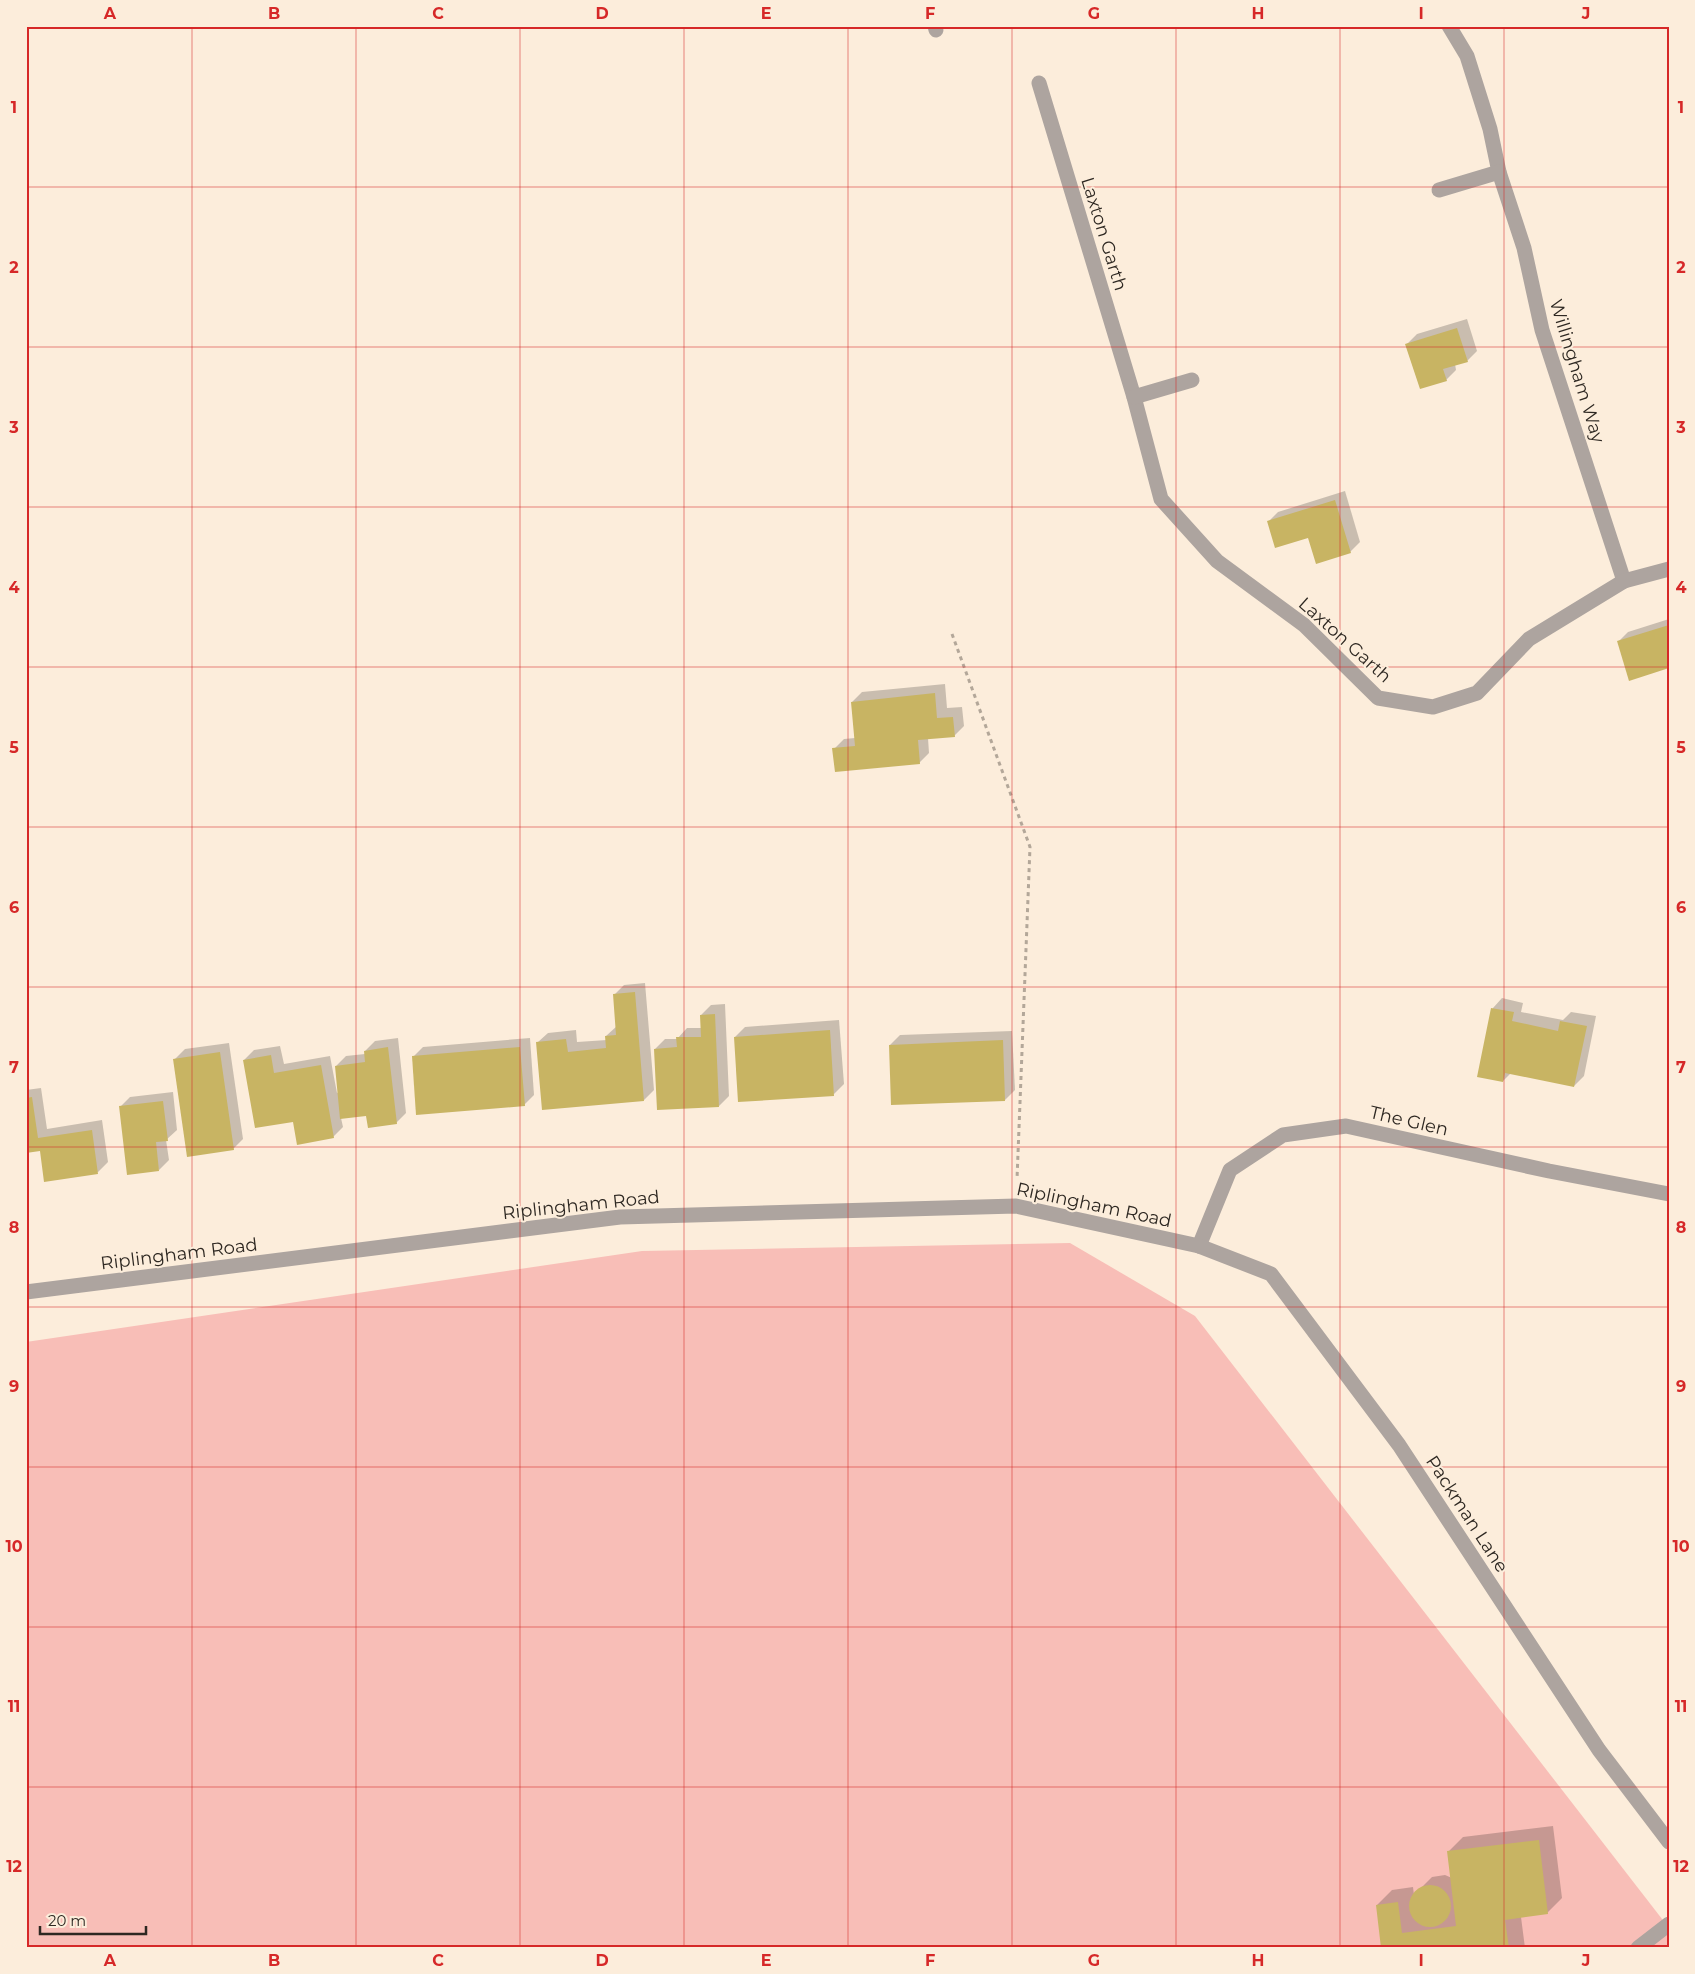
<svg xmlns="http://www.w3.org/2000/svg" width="1695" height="1974" font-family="Montserrat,sans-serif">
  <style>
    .green { fill: #f8beb7 }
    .shadow { fill: #0003 }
    .building { fill: #c8b463 }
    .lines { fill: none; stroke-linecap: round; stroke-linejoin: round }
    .path { stroke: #b3a799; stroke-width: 3; stroke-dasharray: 4 4; stroke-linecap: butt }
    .minor { stroke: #ada49f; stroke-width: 15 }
    .grid { fill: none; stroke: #d62828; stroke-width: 1; stroke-opacity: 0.55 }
    .labels { text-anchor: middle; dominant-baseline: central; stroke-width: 4; stroke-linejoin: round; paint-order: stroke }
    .street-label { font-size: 18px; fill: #2e2822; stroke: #fceddb }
    .neatline { fill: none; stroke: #d62828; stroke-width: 2 }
    .grid-label { font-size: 16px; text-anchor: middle; font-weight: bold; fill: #d62828 }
  </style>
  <rect width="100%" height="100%" fill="#fceddb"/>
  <polygon class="green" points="1070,1243 1195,1316 1669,1928 1669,1948 26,1948 26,1342 642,1251"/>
  <g class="shadow">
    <polygon points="1467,319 1477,351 1467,361 1455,364 1456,370 1446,380 1407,344 1417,334"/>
    <polygon points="1345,491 1360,542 1350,552 1268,522 1278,512"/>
    <polygon points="1669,619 1669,667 1618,642 1628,632"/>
    <polygon points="945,684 947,708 962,707 964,726 954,736 928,738 929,753 919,763 834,749 844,739 855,738 852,702 862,692"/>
    <polygon points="645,983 654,1090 644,1100 538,1042 548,1033 576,1030 577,1042 607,1040 606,1036 617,1026 614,995 624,985"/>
    <polygon points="1502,998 1523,1003 1521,1012 1563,1020 1571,1012 1596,1016 1584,1076 1574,1086 1511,1073 1503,1081 1479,1076 1493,1008"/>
    <polygon points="725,1004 729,1096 719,1106 655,1049 665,1039 677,1039 687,1028 702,1028 701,1015 711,1005"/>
    <polygon points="839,1020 844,1084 834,1094 735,1037 745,1027"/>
    <polygon points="1012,1031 1015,1090 1005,1100 890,1045 900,1035"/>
    <polygon points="398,1038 406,1113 396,1123 368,1115 341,1118 343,1127 333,1137 244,1060 254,1050 280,1046 284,1064 330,1056 337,1093 339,1092 336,1066 346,1056 365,1054 365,1051 375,1041"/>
    <polygon points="530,1038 534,1095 524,1105 413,1057 423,1047"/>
    <polygon points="229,1043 243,1139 233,1149 175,1059 185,1049"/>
    <polygon points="41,1088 47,1129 102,1120 108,1162 98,1172 45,1180 41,1149 26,1151 26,1090"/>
    <polygon points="173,1092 177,1130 166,1140 169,1160 159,1170 121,1106 130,1097"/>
    <polygon points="1553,1826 1562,1898 1547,1913 1521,1917 1525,1948 1383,1948 1377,1905 1392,1890 1413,1887 1414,1895 1432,1877 1445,1875 1452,1878 1448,1852 1463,1837"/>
  </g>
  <g class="building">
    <polygon points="1457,328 1468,362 1443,369 1447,381 1420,389 1405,344"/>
    <polygon points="1335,500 1351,553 1316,564 1308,538 1275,548 1267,521"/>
    <polygon points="1669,625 1669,668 1629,681 1617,641"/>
    <polygon points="935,693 937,718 953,717 955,737 918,740 920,764 835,772 832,748 855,746 851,702"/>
    <polygon points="635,992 644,1101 542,1110 536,1042 566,1039 568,1052 606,1048 605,1036 616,1035 613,994"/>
    <polygon points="1491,1008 1514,1012 1512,1021 1558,1031 1560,1021 1587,1026 1574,1087 1505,1073 1503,1082 1477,1077"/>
    <polygon points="715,1014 719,1107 657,1110 654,1049 677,1047 676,1037 701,1037 700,1015"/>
    <polygon points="830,1030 834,1096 738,1102 734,1037"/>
    <polygon points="1003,1040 1005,1101 891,1105 889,1045"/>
    <polygon points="388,1047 397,1124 368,1128 366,1116 340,1119 335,1066 365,1062 364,1051"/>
    <polygon points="520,1047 525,1106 416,1115 412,1056"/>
    <polygon points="220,1052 234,1150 187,1157 173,1059"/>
    <polygon points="271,1055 274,1073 321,1065 334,1138 297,1145 293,1122 255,1128 243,1060"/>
    <polygon points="32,1097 38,1138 92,1130 98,1174 44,1182 40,1151 26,1153 26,1098"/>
    <polygon points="163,1101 168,1141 156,1142 159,1171 127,1175 119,1106"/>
    <polygon points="1539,1840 1548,1914 1505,1920 1509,1948 1381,1948 1376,1905 1398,1902 1402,1933 1456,1926 1447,1851"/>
    <circle cx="1430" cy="1906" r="21"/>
  </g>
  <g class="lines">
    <polyline class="path" points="952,634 1030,847 1017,1179"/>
    <g class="minor">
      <polyline points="935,26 936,30"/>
      <polyline points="1449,26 1467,56 1490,129 1499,172 1524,248 1542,330 1624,581"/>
      <polyline points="1039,83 1134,397 1161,499 1217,561 1304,625 1378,698 1433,707 1477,693 1529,639 1624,581 1669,569"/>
      <polyline points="1439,190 1499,172"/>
      <polyline points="1134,397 1192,380"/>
      <polyline points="1199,1246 1230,1170 1283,1135 1346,1126 1549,1171 1669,1194"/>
      <polyline points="26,1292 620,1217 1016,1206 1199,1246 1271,1274 1399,1445 1599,1750 1669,1842"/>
      <polyline points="1638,1948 1669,1924"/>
    </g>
  </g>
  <path class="grid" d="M 192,26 L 192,1948M 356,26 L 356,1948M 520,26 L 520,1948M 684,26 L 684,1948M 848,26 L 848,1948M 1012,26 L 1012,1948M 1176,26 L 1176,1948M 1340,26 L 1340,1948M 1504,26 L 1504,1948M 26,187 L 1669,187M 26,347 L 1669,347M 26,507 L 1669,507M 26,667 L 1669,667M 26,827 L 1669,827M 26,987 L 1669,987M 26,1147 L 1669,1147M 26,1307 L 1669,1307M 26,1467 L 1669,1467M 26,1627 L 1669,1627M 26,1787 L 1669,1787"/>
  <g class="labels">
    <g class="street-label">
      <text transform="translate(1104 234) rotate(73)">Laxton Garth</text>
      <text transform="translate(1577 371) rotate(73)">Willingham Way</text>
      <text transform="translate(1345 640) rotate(42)">Laxton Garth</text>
      <text transform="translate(1409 1121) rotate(13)">The Glen</text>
      <text transform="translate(581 1205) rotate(-6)">Riplingham Road</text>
      <text transform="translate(1094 1205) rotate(12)">Riplingham Road</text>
      <text transform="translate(179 1254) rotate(-7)">Riplingham Road</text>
      <text transform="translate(1467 1514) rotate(57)">Packman Lane</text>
    </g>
  </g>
  <rect width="1695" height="1974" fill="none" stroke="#fceddb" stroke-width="55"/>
  <path d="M40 1926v8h106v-8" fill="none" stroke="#2e2822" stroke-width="2.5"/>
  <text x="48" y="1926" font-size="15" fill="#2e2822" stroke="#fceddb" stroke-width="4" paint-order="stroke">20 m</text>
  <rect x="28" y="28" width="1640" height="1918" class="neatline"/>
  <g class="grid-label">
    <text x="110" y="19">A</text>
    <text x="274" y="19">B</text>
    <text x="438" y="19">C</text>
    <text x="602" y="19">D</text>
    <text x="766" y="19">E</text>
    <text x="930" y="19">F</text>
    <text x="1094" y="19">G</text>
    <text x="1258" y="19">H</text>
    <text x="1421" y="19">I</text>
    <text x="1586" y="19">J</text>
    <text x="14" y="113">1</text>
    <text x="1681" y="113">1</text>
    <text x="14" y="273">2</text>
    <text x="1681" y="273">2</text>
    <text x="14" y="433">3</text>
    <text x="1681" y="433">3</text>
    <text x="14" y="593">4</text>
    <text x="1681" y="593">4</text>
    <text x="14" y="753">5</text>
    <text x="1681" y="753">5</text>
    <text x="14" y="913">6</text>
    <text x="1681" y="913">6</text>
    <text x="14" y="1073">7</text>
    <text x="1681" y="1073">7</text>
    <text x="14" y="1233">8</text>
    <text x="1681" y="1233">8</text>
    <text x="14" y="1392">9</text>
    <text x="1681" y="1392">9</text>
    <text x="14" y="1552">10</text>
    <text x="1681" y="1552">10</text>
    <text x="14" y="1712">11</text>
    <text x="1681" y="1712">11</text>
    <text x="14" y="1872">12</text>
    <text x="1681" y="1872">12</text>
    <text x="110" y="1966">A</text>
    <text x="274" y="1966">B</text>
    <text x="438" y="1966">C</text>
    <text x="602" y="1966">D</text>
    <text x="766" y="1966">E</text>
    <text x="930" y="1966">F</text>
    <text x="1094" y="1966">G</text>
    <text x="1258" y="1966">H</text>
    <text x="1421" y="1966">I</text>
    <text x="1586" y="1966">J</text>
  </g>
</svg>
